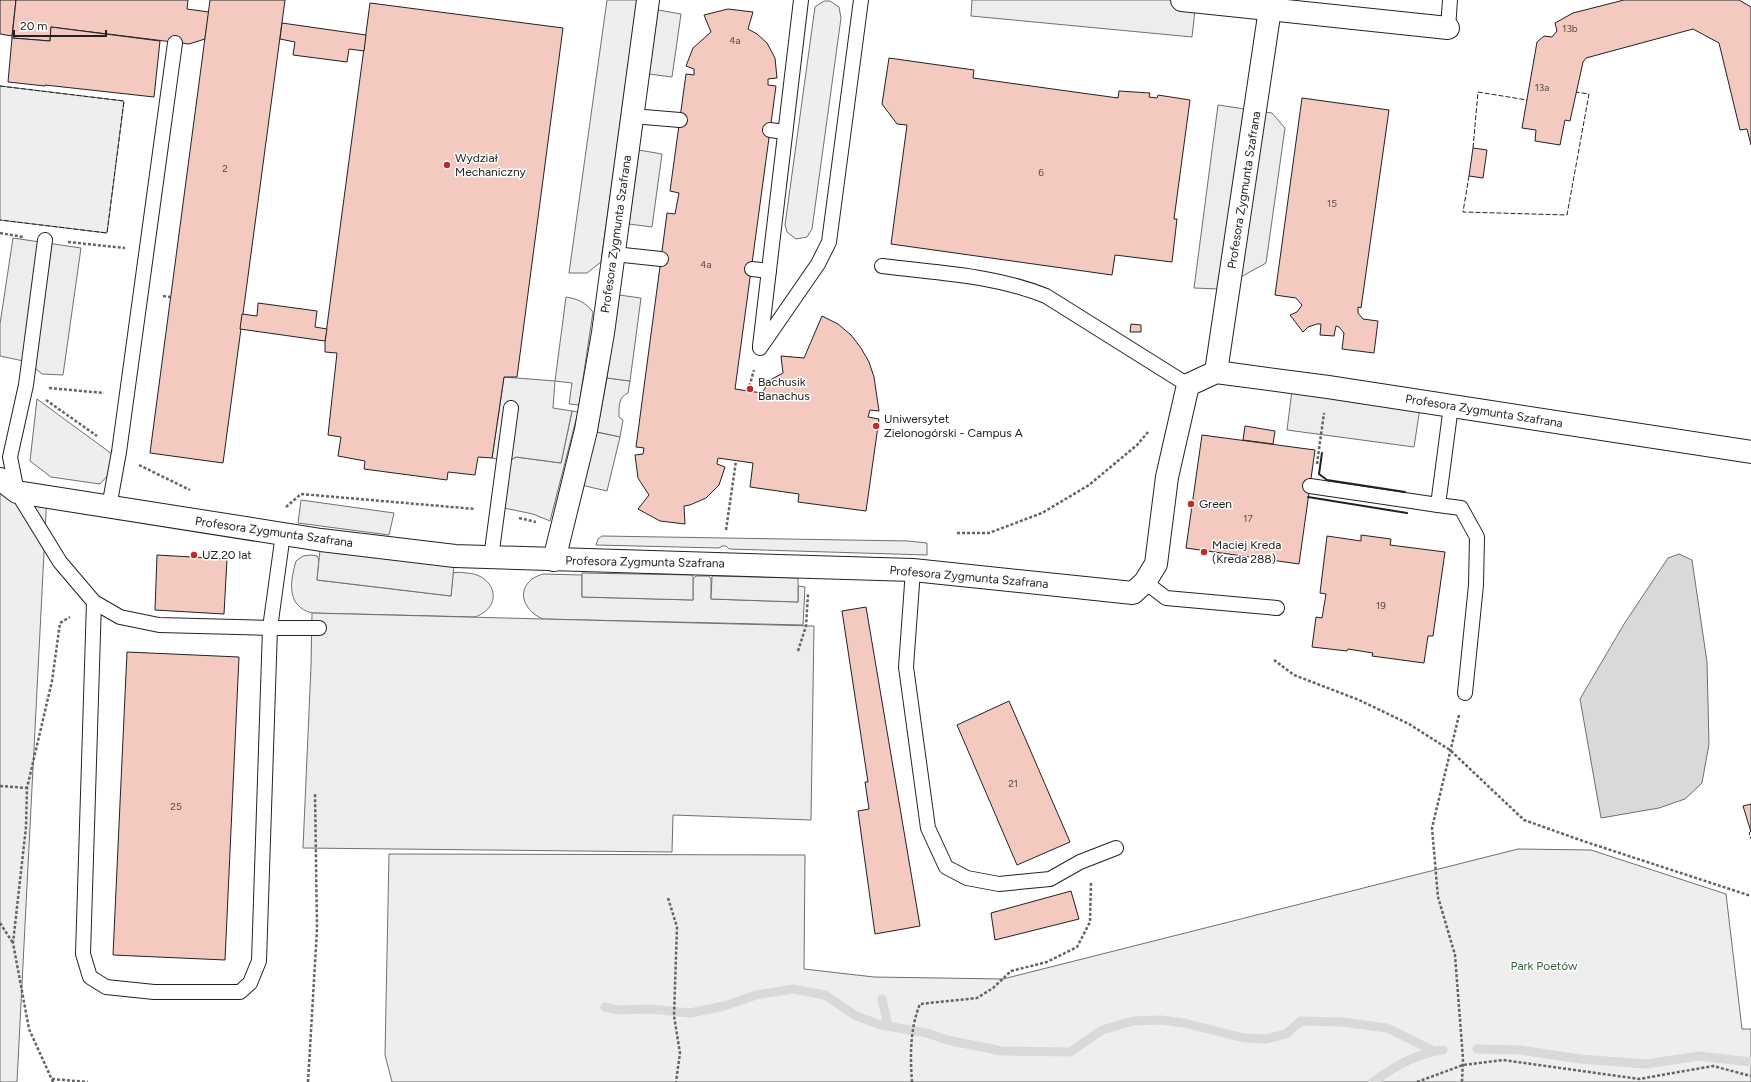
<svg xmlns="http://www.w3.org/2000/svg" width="1751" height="1082" font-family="Figtree,sans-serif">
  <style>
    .green { fill: #eee; stroke: #6f6f6f }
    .parking { fill: #ededed; stroke: #6f6f6f }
    .water { fill: #d9d9d9; stroke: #6f6f6f }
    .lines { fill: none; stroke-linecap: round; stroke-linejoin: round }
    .stream { stroke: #d9d9d9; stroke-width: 9 }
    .building { fill: #f3c9c0; stroke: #222 }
    .lane-casing { stroke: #222; stroke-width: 16 }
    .street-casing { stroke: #222; stroke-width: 24 }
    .path { stroke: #646464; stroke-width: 2.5; stroke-dasharray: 3 2; stroke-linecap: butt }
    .lane { stroke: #fff; stroke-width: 14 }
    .street { stroke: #fff; stroke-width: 22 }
    .fence { stroke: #222; stroke-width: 1; stroke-dasharray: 5 2; stroke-linecap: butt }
    .wall { stroke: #222; stroke-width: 2 }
    .poi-dot { fill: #c62828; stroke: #fff; stroke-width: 1.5 }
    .labels { text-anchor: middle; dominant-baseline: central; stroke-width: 3; stroke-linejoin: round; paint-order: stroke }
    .number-label { font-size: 10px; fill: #564c4a }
    .poi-label { font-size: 12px; fill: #222; stroke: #fff; text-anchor: start }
    .street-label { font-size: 12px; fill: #222; stroke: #fff }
    .park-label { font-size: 12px; fill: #2f5e38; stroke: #fff }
  </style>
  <rect width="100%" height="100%" fill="#fff"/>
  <g class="green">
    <polygon points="607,0 637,0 601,262 587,273 569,273"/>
    <polygon points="824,1 830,1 839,7 841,18 812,229 807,237 796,239 787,232 785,225 815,7"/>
    <polygon points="0,86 124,101 107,233 0,220"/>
    <path d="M 566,297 C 578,299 585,302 593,312 L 579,405 L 569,404 L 572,383 L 555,381 Z"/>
    <path d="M 607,378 L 630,381 L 628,393 C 618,397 619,408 619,417 L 623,420 L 620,437 L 597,432 Z"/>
    <polygon points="37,399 112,454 110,473 100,484 51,477 30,461"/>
    <polygon points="572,411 578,412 550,521 533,514 504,508 509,461 516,457 561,463"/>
    <polygon points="0,489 47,494 17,1082 0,1082"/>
    <polygon points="602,536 908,541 927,543 927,555 729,549 726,546 722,546 719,548 596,545 598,539"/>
    <path d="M 311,555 L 317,556 L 319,560 L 317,580 L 451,596 L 453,573 C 457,572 461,572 466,573 C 495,574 505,606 475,617 L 312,613 C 286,606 290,582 296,561 L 303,556 Z"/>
    <path d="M 543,574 L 582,575 L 582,597 L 693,600 L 693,579 L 696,576 L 709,576 L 711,579 L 711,599 L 798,602 L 798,586 L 805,587 L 803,625 L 543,619 C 526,612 515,593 532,579 C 535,577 540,575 543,574 Z"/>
    <polygon points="1518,849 1591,850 1726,894 1742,1029 1751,1029 1751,1082 392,1082 385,1055 389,854 805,855 804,969 874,977 1003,979"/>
  </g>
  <g class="parking">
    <polygon points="972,0 1182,0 1196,1 1192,37 971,16"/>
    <polygon points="658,10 681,14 672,77 649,74"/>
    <polygon points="1218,105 1272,113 1285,128 1266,263 1219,289 1194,288"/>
    <polygon points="639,150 662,154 652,227 629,224"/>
    <polygon points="13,238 81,248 63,375 42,374 28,362 0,356 0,324"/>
    <polygon points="619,295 641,298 630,381 607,378"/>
    <polygon points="504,377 555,381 553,408 572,411 561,463 516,457 509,461 492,458"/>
    <polygon points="1293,382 1421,401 1414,447 1287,430"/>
    <polygon points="586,430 620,437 607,491 572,483"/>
    <polygon points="301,500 394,513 389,535 298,523"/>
    <polygon points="321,540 455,556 451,596 317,580"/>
    <polygon points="582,573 693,575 693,600 582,597"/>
    <polygon points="712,576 798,578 798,602 711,599"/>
    <polygon points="312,613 814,626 811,820 673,815 672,852 303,848 311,666"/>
  </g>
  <polygon class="water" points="1679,554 1692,560 1707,662 1709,744 1702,783 1685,799 1659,808 1601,818 1580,699 1624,624 1668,558"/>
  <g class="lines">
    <g class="stream">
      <polyline points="882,999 888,1026"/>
      <polyline points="605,1007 618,1010 651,1009 690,1013 724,1006 756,995 793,989 825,995 856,1016 881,1025 927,1033 947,1040 1002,1051 1070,1052 1102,1030 1133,1021 1161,1020 1184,1023 1244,1038 1266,1039 1286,1034 1301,1021 1342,1022 1387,1028 1434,1051"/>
      <polyline points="1477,1049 1520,1050 1580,1059 1646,1064 1699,1056 1751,1062"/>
      <path d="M 1373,1082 C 1393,1067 1417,1053 1443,1050"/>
    </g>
  </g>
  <g class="building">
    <polygon points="0,0 16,0 12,36 0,34"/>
    <polygon points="16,0 188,0 187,9 209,12 205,39 189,44 51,27 50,41 12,38"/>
    <polygon points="210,0 285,0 223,463 150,453"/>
    <polygon points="1624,0 1739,0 1751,7 1751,145 1747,129 1740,130 1719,43 1693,29 1586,58 1583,62 1570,121 1565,120 1560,145 1535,141 1536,130 1522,128 1537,42 1544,36 1552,37 1557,31 1555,23 1573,13"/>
    <polygon points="370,3 563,28 517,377 504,377 492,458 478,457 475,475 448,472 447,480 364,469 365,461 338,456 341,437 328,435 337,353 325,352 325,341"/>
    <polygon points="728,9 753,12 748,29 757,34 767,43 775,58 777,78 768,79 768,85 776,86 735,389 762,393 770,380 783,373 781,356 804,358 822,316 838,324 851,335 861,348 869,362 874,377 879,411 870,410 868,417 879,419 866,511 798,502 799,494 750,487 753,463 718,458 717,464 725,467 719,485 706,498 690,505 684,506 685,524 660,521 638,509 649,495 638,478 635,455 643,454 644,448 636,447 661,259 667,213 675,214 679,193 670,191 686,74 694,75 694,69 686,66 693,48 711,32 704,15"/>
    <polygon points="282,23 366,35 364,51 349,49 347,62 293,55 295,42 280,39"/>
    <polygon points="51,27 160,41 154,97 45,85 45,86 8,82 12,38 50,41"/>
    <polygon points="889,58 974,70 973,78 1118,98 1119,91 1150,93 1149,97 1157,98 1158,95 1190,100 1174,219 1177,219 1172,262 1115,255 1112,275 891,244 907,125 897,124 882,104"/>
    <polygon points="1302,98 1389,110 1361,308 1358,307 1358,313 1363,319 1378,321 1374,353 1342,349 1344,333 1339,327 1336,326 1334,336 1320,335 1321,324 1317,324 1308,327 1303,332 1290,315 1297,312 1302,305 1296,298 1275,295"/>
    <polygon points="1473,148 1487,150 1483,178 1469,176"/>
    <polygon points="258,303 317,311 315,327 327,329 325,341 240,329 242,314 257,316"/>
    <polygon points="1131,324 1141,325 1141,332 1130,332"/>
    <polygon points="1245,426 1275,431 1273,444 1243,440"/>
    <polygon points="1202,435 1315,450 1299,564 1186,548"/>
    <polygon points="1361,535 1391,539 1390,545 1445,552 1433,636 1428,636 1424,663 1372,656 1373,653 1348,649 1347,651 1312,647 1316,617 1322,618 1326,594 1320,593 1327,536 1361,541"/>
    <polygon points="157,555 227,559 224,614 155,610"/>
    <polygon points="866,607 920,926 875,934 858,811 869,809 865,782 868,782 842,611"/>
    <polygon points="127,652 239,657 225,960 113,955"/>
    <polygon points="1009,701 1070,842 1017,865 957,725"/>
    <polygon points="1751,804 1751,832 1743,806"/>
    <polygon points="1071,891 1079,919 995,940 991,913"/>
  </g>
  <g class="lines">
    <g class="lane-casing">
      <g id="lane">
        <polyline points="1448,28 1450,0"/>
        <polyline points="632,116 680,120"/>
        <polyline points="770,130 785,132"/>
        <polyline points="45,240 26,385 10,457 17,492 60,562 94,602 120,617 159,625 270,628 283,534"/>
        <polyline points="614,254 661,259"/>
        <path d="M 882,266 C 937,273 995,275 1046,296 L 1188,385"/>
        <polyline points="752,269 769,271"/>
        <polyline points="760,346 801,0"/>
        <polyline points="760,348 818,264 829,242 861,0"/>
        <polyline points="1451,406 1438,505 1461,508 1477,537 1476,585 1465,693"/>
        <polyline points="1310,486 1438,505"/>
        <polyline points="109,507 119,452 175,43"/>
        <polyline points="491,558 511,408"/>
        <polyline points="913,570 906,667 928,828 946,867 967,878 999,884 1050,879 1080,862 1116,848"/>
        <polyline points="1145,582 1166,598 1277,608"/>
        <polyline points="94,602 83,954 90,977 106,987 154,992 240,992 250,983 259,961 270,628 319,628"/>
      </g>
    </g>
    <g class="street-casing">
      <g id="street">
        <polyline points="1182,0 1448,28"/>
        <polyline points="1216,372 1270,9"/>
        <polyline points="0,479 17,492 321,540 455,556 913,570 1133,593 1145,582 1156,564 1167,477 1188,385 1216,372 1328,387 1751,452"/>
        <polyline points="554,560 586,430 603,333 648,0"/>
      </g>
    </g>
    <g class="path">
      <polyline points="0,233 23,237"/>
      <polyline points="68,242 125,248"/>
      <polyline points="163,296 170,297"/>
      <polyline points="49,388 104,393"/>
      <polyline points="748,391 754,370"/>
      <polyline points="46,400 97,436"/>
      <polyline points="1317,464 1324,413"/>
      <polyline points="139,465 190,490"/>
      <polyline points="286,507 301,494 475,509"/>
      <polyline points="519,518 536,522"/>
      <polyline points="726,530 736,461"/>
      <polyline points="957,533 989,533 1042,513 1089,485 1137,445 1148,432"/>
      <polyline points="798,651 806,626 808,594"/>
      <polyline points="1274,660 1294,675 1359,700 1409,724 1450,750 1524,820 1583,841 1751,896"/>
      <polyline points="1459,715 1432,828 1438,897 1455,955 1463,1059 1462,1082"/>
      <polyline points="0,786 27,788"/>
      <polyline points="668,898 677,927 674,1016 680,1053 676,1082"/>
      <polyline points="0,923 13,943"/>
      <polyline points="52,1079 88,1082"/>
      <polyline points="53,1082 29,1029 13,943 26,827 27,788 52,681 60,623 70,617"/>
      <polyline points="308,1082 317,929 315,793"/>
      <path d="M 912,1082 C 910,1056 910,1028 920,1004 L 977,998 L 993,988 L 1011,971 L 1047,962 L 1077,947 L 1090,922 L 1091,881"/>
      <polyline points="1417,1082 1463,1065 1503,1060 1639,1079 1713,1066 1751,1076"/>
    </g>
    <use href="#lane" class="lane"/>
    <use href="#street" class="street"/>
    <g class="fence">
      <polyline points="0,86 124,101 107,233 0,220"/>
      <polyline points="1473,148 1478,92 1527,100"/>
      <polyline points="1469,176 1463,212 1567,215 1589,94 1576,92"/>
      <polyline points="1751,831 1749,833 1751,839"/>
    </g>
    <g class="wall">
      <polyline points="1322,453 1319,474 1327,480 1405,492"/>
      <polyline points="1308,497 1407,513"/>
    </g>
  </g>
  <g class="poi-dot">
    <circle cx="447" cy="165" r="4"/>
    <circle cx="750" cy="389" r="4"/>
    <circle cx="876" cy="426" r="4"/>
    <circle cx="1191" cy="504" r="4"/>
    <circle cx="1204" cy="552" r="4"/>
    <circle cx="194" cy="555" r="4"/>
  </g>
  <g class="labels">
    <g class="number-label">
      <text x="1570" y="28">13b</text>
      <text x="735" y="40">4a</text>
      <text x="1542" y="87">13a</text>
      <text x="225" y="168">2</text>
      <text x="1041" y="172">6</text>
      <text x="1332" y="203">15</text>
      <text x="706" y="264">4a</text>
      <text x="1248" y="518">17</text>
      <text x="1381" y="605">19</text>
      <text x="1013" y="783">21</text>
      <text x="176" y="806">25</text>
    </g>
    <g class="poi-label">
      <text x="455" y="158">Wydział<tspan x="455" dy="14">Mechaniczny</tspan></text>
      <text x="758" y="382">Bachusik<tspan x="758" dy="14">Banachus</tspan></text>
      <text x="884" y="419">Uniwersytet<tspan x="884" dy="14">Zielonogórski - Campus A</tspan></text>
      <text x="1199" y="504">Green</text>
      <text x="1212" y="545">Maciej Kreda<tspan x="1212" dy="14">(Kreda 288)</tspan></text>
      <text x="202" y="555">UZ 20 lat</text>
    </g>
    <g class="street-label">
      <text transform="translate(1244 190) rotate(-81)">Profesora Zygmunta Szafrana</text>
      <text transform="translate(616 234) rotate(-82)">Profesora Zygmunta Szafrana</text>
      <text transform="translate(1484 411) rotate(9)">Profesora Zygmunta Szafrana</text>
      <text transform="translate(274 532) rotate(8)">Profesora Zygmunta Szafrana</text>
      <text transform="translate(645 562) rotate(1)">Profesora Zygmunta Szafrana</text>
      <text transform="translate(969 577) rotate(5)">Profesora Zygmunta Szafrana</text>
    </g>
    <g class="park-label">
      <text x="1544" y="966">Park Poetów</text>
    </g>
  </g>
  <path d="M14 30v6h92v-6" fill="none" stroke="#222222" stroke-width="2"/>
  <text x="20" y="30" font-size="12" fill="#222222" stroke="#ffffff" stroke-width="3" paint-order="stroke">20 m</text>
</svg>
